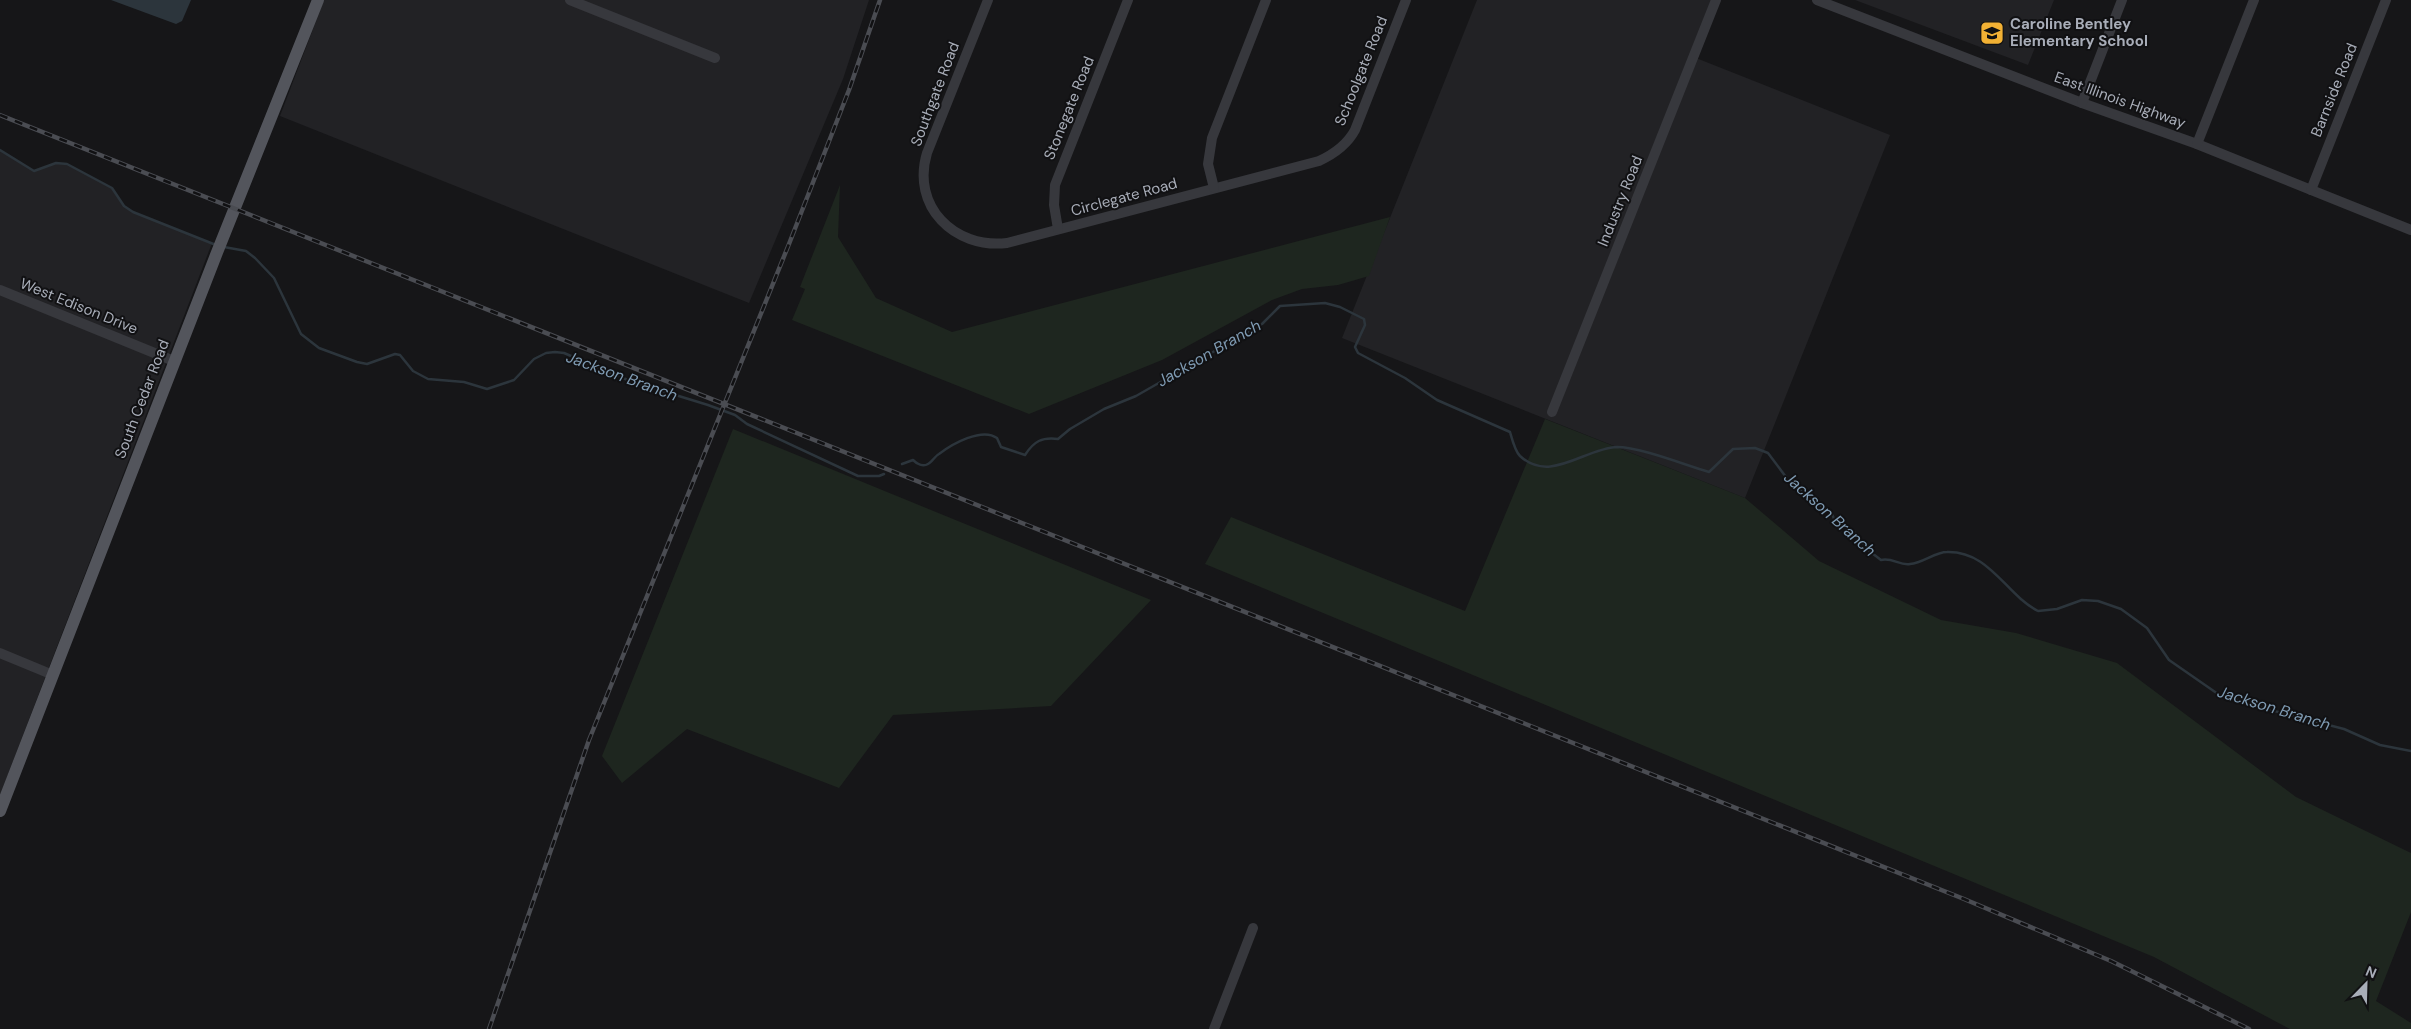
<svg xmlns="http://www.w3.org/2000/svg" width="2411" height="1029" font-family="'DM Sans',sans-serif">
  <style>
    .built { fill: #222225 }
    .green { fill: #1e261f }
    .water { fill: #2c353c }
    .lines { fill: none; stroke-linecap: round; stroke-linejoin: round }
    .stream { stroke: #2c353c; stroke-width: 2.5 }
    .minor { stroke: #37383d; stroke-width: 10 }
    .major { stroke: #53555c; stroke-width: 12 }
    .rail-casing { stroke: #4a4c52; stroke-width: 4.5 }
    .rail { stroke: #111113; stroke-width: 2.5; stroke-dasharray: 8; stroke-linecap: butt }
    .labels { text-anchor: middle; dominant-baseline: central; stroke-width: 4; stroke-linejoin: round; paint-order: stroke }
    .poi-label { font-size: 15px; font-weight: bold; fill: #a8adb8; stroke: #111113; text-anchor: start }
    .street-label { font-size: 15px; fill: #a8adb8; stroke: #111113 }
    .water-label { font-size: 16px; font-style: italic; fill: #7f9bb3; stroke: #111113 }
  </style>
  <rect width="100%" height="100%" fill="#161618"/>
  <g class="built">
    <polygon points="324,0 869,0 843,79 749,303 280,116"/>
    <polygon points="1477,0 1712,0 1691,56 1890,135 1745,498 1342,338"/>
    <polygon points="1855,0 2054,0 2028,65"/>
    <polygon points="0,150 34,171 56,163 72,166 112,188 124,206 133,212 212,243 0,795"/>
  </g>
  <g class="green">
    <polygon points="840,185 838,237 876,298 952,332 1390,217 1369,276 1338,285 1302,289 1272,300 1162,360 1029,414 792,320 805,289 800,287"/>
    <polygon points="1545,419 1745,498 1819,561 1941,620 2016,633 2117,663 2296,797 2411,853 2411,912 2376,1001 2411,1023 2411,1029 2290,1029 2154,957 1205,564 1231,517 1465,611"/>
    <polygon points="733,429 1151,600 1051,706 893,715 839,788 687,729 622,783 602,756"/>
  </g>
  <polygon class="water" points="111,0 191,0 182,21 176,24"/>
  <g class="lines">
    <g class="stream">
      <polyline points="0,150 34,171 56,163 67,164 112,188 124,206 133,212 216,245"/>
      <polyline points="224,247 246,251 255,258 274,278 301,334 319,348 357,362 367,364 395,354 400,355 413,371 428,379 464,382 487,389 514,380 534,359 546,353 555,352 564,353 630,381 708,405 735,415 747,424 858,476 879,476 884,474"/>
      <path d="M 902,464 L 913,460 C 917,464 923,467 928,464 C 932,462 935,456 939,454 C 952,444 982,427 997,438 L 1001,447 L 1025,455 C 1034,441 1042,437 1058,439 L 1070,429 L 1104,409 L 1136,396 L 1262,324 L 1280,306 L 1325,303 L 1340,307 L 1364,319 L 1365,325 L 1355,347 L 1358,353 L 1405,378 L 1437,400 L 1510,432 C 1512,439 1515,451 1520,456 C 1550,484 1585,448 1617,447 C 1640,447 1685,465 1709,472 L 1733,449 L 1755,448 L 1768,453 L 1789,481 L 1813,501 L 1831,512 L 1835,521 L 1857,534 L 1868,550 L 1881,560 C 1892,557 1900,566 1910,564 C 1923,563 1935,552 1947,552 C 1990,551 2005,594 2038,611 L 2057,609 L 2082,600 L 2098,601 L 2121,609 L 2147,628 L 2169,660 L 2218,694 L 2251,705 L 2344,729 L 2380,745 L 2411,751"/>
    </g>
    <g class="minor">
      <polyline points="570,0 715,58"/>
      <path d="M 988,0 L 927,153 C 911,206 954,249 1007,243 L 1319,161 C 1334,154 1347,145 1355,130 L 1406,0"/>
      <polyline points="1817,0 2082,103 2197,144 2411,230"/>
      <polyline points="2082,103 2122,0"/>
      <polyline points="2197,144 2254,0"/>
      <polyline points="1214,188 1208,164 1212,138 1266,0"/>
      <polyline points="2311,190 2386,0"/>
      <polyline points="1058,229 1054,205 1055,185 1128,0"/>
      <polyline points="0,290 174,361"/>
      <polyline points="1552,412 1716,0"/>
      <polyline points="0,653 53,675"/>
      <polyline points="1214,1029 1253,928"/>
    </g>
    <polyline class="major" points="0,811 216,255 318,0"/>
    <g class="rail-casing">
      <g id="rail">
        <polyline points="0,115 1964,899 2111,961 2249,1029"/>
        <polyline points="489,1029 589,740 789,244 849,90 880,0"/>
      </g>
    </g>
    <use href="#rail" class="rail"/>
  </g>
  <defs>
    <g id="school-square" transform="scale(1.25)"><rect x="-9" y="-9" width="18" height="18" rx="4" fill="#f2b134" stroke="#111113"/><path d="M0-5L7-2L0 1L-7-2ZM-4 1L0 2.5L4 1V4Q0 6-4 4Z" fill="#111"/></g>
  </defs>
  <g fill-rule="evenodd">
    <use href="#school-square" x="1992" y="33"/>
  </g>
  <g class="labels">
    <g class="poi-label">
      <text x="2010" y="24">Caroline Bentley<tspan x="2010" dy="17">Elementary School</tspan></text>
    </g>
    <g class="street-label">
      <text transform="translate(1361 71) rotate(-68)">Schoolgate Road</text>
      <text transform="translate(2334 90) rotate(-68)">Barnside Road</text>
      <text transform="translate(935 94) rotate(-69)">Southgate Road</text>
      <text transform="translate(2120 100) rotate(20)">East Illinois Highway</text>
      <text transform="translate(1069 108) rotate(-68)">Stonegate Road</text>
      <text transform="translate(1124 197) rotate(-15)">Circlegate Road</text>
      <text transform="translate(1620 201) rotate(-68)">Industry Road</text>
      <text transform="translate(79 306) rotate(22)">West Edison Drive</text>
      <text transform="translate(142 399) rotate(-69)">South Cedar Road</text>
    </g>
    <g class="water-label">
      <text transform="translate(1209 353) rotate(-30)">Jackson Branch</text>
      <text transform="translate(622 376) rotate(20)">Jackson Branch</text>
      <text transform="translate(1830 514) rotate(42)">Jackson Branch</text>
      <text transform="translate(2274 708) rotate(17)">Jackson Branch</text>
    </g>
  </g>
  <g transform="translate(2366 984) rotate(23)" stroke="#111113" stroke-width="4" paint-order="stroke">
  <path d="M0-4L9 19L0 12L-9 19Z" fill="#a8adb8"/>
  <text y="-8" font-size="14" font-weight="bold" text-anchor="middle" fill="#a8adb8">N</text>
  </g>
</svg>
